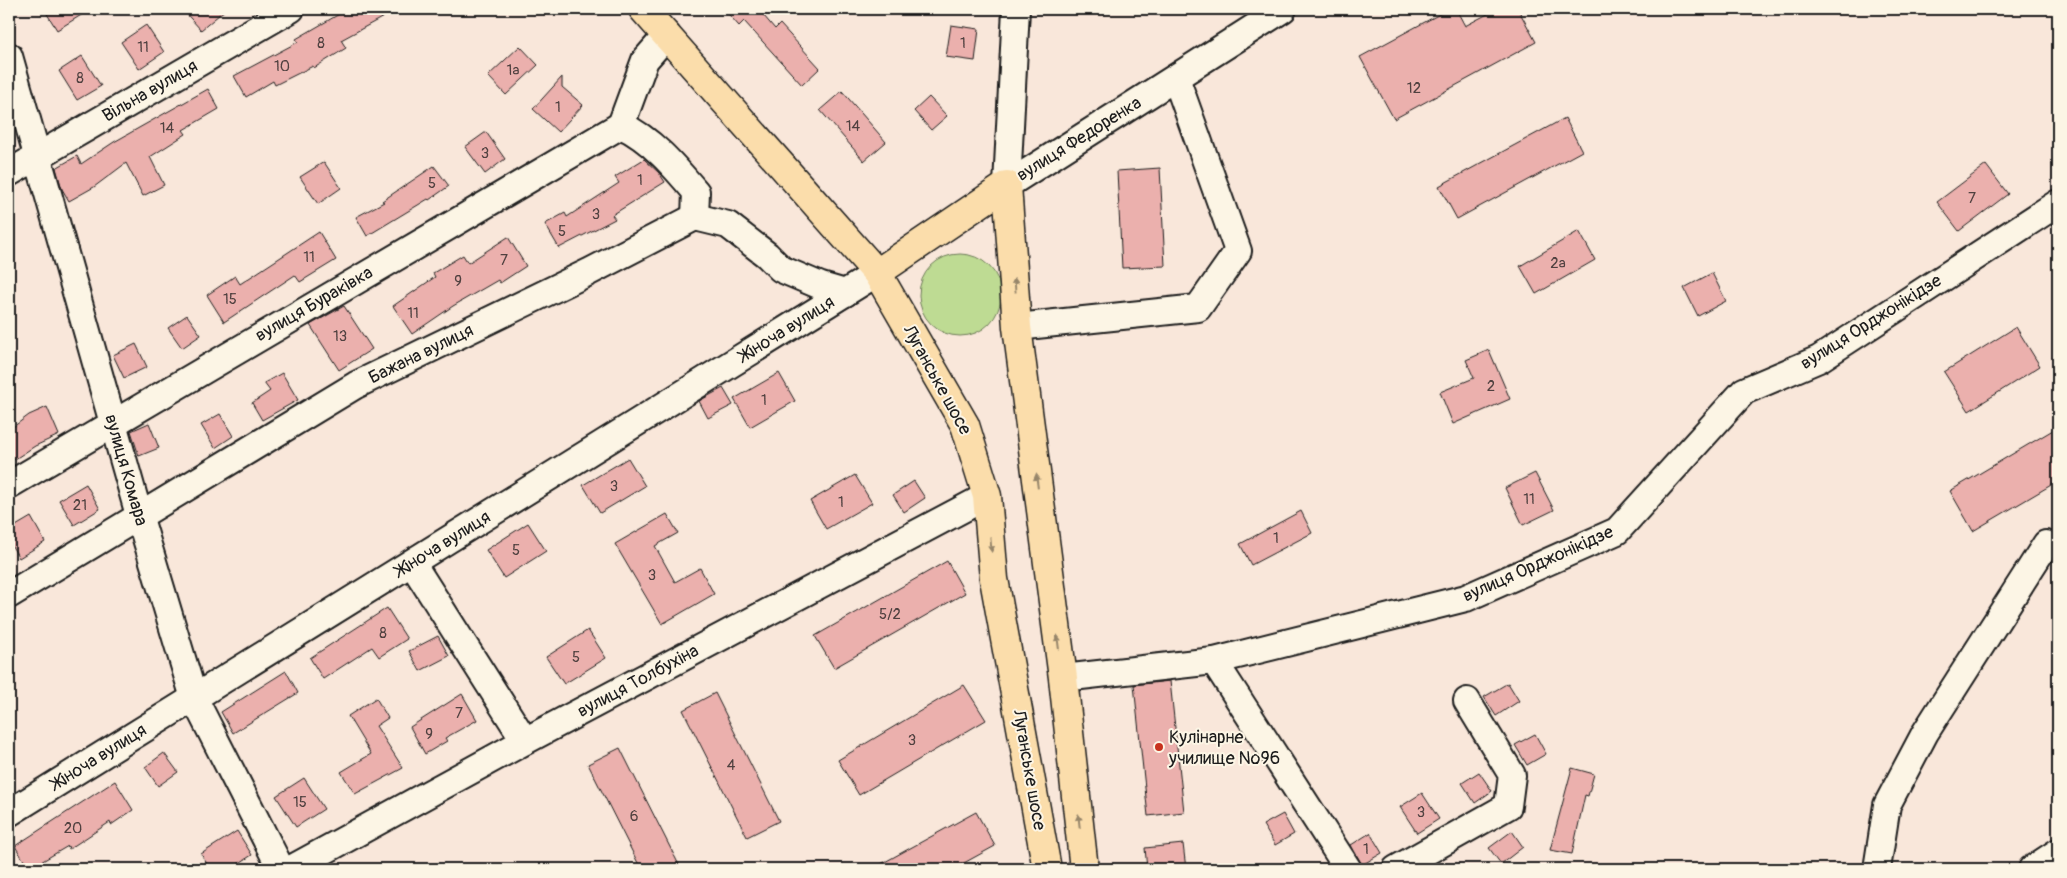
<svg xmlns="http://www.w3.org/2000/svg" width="2067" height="878" font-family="Pangolin,sans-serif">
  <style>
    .grass { fill: #bedb93; stroke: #6d7c58 }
    .building { fill: #ebb0ad; stroke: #1c1c1c }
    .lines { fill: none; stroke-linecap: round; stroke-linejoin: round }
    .minor-casing { stroke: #1c1c1c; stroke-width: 30 }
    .major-casing { stroke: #1c1c1c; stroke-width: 31 }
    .minor { stroke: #fcf5e5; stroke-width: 26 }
    .major { stroke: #fbddab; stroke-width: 28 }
    .oneway { fill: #97866b }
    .poi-dot { fill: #c8321e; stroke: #fcf5e5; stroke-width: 2 }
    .labels { text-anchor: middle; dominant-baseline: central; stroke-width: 4; stroke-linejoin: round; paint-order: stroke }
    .number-label { font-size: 15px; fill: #504140 }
    .street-label { font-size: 18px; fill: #1c1c1c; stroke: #fcf5e5 }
    .poi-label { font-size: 18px; fill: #1c1c1c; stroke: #fcf5e5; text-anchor: start }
  </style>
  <rect width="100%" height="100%" fill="#f9e7da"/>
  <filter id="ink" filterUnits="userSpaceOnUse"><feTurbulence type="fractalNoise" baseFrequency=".02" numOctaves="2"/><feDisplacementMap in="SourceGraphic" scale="10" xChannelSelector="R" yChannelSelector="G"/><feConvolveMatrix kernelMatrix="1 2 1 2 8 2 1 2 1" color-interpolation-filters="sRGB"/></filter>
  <g filter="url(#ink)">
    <circle class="grass" cx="960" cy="295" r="41"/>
    <g class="building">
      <polygon points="44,9 91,9 57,30"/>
      <polygon points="182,9 226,9 201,30"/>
      <polygon points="348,9 398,9 341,40 346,48 314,68 313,66 275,85 273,81 246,97 234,76 298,42 296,39"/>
      <polygon points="724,9 758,9 775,29 780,24 820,68 802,85 744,21 739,26"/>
      <polygon points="1449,9 1456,9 1465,26 1497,9 1518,9 1536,42 1394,119 1360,57"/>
      <polygon points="146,25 164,52 139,69 121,42"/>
      <polygon points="951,25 979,29 975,61 946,57"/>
      <polygon points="520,46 538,65 506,95 488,76"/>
      <polygon points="82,56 101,86 77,100 59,71"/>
      <polygon points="562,77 562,87 583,105 558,132 533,109"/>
      <polygon points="208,89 219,109 183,130 186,134 150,157 164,185 143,196 126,163 94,187 69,201 62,189 56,168 77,156 81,164 114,142"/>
      <polygon points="842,91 886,142 864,161 820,110"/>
      <polygon points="929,97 947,116 931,130 914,111"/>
      <polygon points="1565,118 1582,151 1457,219 1439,186"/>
      <polygon points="486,132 505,159 485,174 465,147"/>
      <polygon points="644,159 659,173 665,182 612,215 615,219 559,248 545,224 565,213 567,217 619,183 615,177"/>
      <polygon points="324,162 341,188 318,204 300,177"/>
      <polygon points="1986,165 2008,194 1959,231 1937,202"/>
      <polygon points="434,166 449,186 429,200 428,199 367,236 356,217 384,202 382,201"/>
      <polygon points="1160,168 1165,266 1122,268 1117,171"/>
      <polygon points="1579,231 1595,260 1536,294 1520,266"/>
      <polygon points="319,232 336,260 300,282 295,275 224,322 207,295 235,276 240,284"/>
      <polygon points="508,237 526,266 500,283 498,280 453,306 412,334 393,306 435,277 433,273 463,255 468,263"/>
      <polygon points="1712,273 1726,301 1698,316 1684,288"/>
      <polygon points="344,306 372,349 339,370 310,325"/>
      <polygon points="187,315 201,335 182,348 168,328"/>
      <polygon points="2016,327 2040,366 1969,411 1944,372"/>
      <polygon points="136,344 147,367 124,378 113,355"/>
      <polygon points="1489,350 1510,399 1453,424 1440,392 1474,378 1466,360"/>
      <polygon points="282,373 298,400 262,420 252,403 270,391 264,383"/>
      <polygon points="779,373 795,401 750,427 734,399"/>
      <polygon points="723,388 733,405 708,418 699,401"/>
      <polygon points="47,407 59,435 35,446 9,463 9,430 29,415"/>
      <polygon points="220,414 233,436 215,448 201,425"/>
      <polygon points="149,423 159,448 139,456 131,431"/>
      <polygon points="2058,427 2058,481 1973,531 1950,491"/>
      <polygon points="628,458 645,486 600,513 583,485"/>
      <polygon points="1535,473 1554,510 1523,525 1505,488"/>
      <polygon points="855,475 872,503 826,529 810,501"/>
      <polygon points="914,481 925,498 904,512 893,495"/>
      <polygon points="86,484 100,509 74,525 59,500"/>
      <polygon points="1301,511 1312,533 1251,565 1240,544"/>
      <polygon points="667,514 678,533 655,546 675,582 700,568 714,594 662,624 615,544"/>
      <polygon points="31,517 45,542 19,558 9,541 9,530"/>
      <polygon points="528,523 546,551 504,578 486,550"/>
      <polygon points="947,561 965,593 834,668 815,636"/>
      <polygon points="387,608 407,639 379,657 372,647 323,679 310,658"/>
      <polygon points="588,630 606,658 564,684 546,657"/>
      <polygon points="438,636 449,656 420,671 409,651"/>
      <polygon points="286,671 298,693 233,733 221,712"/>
      <polygon points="1170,681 1184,812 1148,816 1134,685"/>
      <polygon points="1508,683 1519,701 1496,716 1484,697"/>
      <polygon points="964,685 986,720 859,795 838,760"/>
      <polygon points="715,693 779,821 747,837 683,710"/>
      <polygon points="462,694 477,720 445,738 447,741 425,754 410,727"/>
      <polygon points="376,698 388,718 376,726 403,768 355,794 341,772 371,754 348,716"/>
      <polygon points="1535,734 1546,754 1527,765 1515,745"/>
      <polygon points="620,748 681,869 641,869 588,764"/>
      <polygon points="164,753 178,772 158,786 145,767"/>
      <polygon points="1572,768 1594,774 1588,796 1585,795 1572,854 1550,850"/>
      <polygon points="1479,772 1492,791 1475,803 1462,783"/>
      <polygon points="304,778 324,809 296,827 276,796"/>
      <polygon points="115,781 133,810 111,825 110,822 69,849 68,846 29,869 15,846"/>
      <polygon points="1422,793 1439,819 1417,833 1400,807"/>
      <polygon points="976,812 995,846 953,869 872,869"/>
      <polygon points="1283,814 1294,834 1275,845 1263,825"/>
      <polygon points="237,831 252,855 230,869 210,869 201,854"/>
      <polygon points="1512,831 1523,847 1501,864 1489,848"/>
      <polygon points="1370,833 1382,853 1362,865 1351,845"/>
      <polygon points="1183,844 1186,869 1147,869 1145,848"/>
    </g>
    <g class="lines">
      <g class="minor-casing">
        <g id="minor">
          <polyline points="9,56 139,515 194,698 281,869"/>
          <path d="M 621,125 C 651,139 674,166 696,192 L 695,217"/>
          <polyline points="621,125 645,60 667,35"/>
          <polyline points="9,173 291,9"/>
          <polyline points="1007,185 1283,9"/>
          <polyline points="1007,185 1016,9"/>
          <polyline points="1017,327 1198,308 1238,251 1176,78"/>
          <polyline points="9,485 621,125"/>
          <polyline points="412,563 525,741"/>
          <polyline points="9,595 356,385 589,272 695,217 728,225 767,255 781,269 821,286 845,293"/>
          <polyline points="1214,661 1348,869"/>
          <polyline points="1063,678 1214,661 1466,598 1617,531 1744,391 1819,359 2058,203"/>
          <polyline points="9,813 877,273"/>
          <polyline points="291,869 525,741 987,496"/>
          <polyline points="1396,869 1508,806 1512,775 1467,701"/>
          <polyline points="1877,869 1887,805 1925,733 2046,544"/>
          <polyline points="2032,869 2058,852"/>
        </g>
      </g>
      <g class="major-casing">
        <g id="major">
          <polyline points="643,9 877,273 965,425 987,496 994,579 1047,869"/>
          <polyline points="877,273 1007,185 1017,327 1063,678 1084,869"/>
        </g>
      </g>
      <use href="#minor" class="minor"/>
      <use href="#major" class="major"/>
    </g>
    <defs><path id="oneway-solid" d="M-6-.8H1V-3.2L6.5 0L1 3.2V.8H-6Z" transform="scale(1.25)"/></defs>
    <g class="oneway">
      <use href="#oneway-solid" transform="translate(1015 285) rotate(-94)"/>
      <use href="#oneway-solid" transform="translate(1037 481) rotate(-97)"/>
      <use href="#oneway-solid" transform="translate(991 545) rotate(85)"/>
      <use href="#oneway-solid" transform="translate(1058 642) rotate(-97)"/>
      <use href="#oneway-solid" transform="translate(1079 821) rotate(-96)"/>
    </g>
  </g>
  <circle class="poi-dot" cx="1159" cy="747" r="5"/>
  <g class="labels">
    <g class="number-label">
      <text x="321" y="43">8</text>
      <text x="963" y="43">1</text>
      <text x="143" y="47">11</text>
      <text x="282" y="66">10</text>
      <text x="513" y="70">1а</text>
      <text x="80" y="78">8</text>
      <text x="1414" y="88">12</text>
      <text x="558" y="107">1</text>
      <text x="853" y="126">14</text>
      <text x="167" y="128">14</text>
      <text x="485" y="153">3</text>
      <text x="640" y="180">1</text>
      <text x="432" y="183">5</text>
      <text x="1972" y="198">7</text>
      <text x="596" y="214">3</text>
      <text x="562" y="231">5</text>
      <text x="309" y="257">11</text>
      <text x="504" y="260">7</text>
      <text x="1558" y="263">2а</text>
      <text x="458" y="281">9</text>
      <text x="230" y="299">15</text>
      <text x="413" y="313">11</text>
      <text x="340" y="336">13</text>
      <text x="1491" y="386">2</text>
      <text x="764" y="400">1</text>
      <text x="614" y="486">3</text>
      <text x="1529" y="499">11</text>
      <text x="841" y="502">1</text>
      <text x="80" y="505">21</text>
      <text x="1276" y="538">1</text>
      <text x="516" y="550">5</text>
      <text x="652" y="575">3</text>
      <text x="890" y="614">5/2</text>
      <text x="383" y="633">8</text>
      <text x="576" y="657">5</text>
      <text x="459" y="713">7</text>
      <text x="429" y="734">9</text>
      <text x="912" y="740">3</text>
      <text x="731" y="765">4</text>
      <text x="300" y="802">15</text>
      <text x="1421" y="812">3</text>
      <text x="634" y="816">6</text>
      <text x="73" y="828">20</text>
      <text x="1366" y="849">1</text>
    </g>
    <g class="street-label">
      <text transform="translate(150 91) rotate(-30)">Вільна вулиця</text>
      <text transform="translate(1079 139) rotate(-32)">вулиця Федоренка</text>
      <text transform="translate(314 304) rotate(-30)">вулиця Бураківка</text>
      <text transform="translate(1871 322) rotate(-32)">вулиця Орджонікідзе</text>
      <text transform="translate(787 329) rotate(-32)">Жіноча вулиця</text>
      <text transform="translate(421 354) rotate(-26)">Бажана вулиця</text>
      <text transform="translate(937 380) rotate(61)">Луганське шосе</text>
      <text transform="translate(126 470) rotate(74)">вулиця Комара</text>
      <text transform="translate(443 544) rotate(-32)">Жіноча вулиця</text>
      <text transform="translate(1538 564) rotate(-24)">вулиця Орджонікідзе</text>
      <text transform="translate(638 681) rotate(-28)">вулиця Толбухіна</text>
      <text transform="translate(99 757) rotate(-32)">Жіноча вулиця</text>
      <text transform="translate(1029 770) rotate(80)">Луганське шосе</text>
    </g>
    <g class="poi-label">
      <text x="1169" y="737">Кулінарне<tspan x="1169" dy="21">училище №96</tspan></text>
    </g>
  </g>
  <rect width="2067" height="878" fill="none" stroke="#fcf5e5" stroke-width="30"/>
  <rect x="15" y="15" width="2037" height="848" fill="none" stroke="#1c1c1c" stroke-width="2" filter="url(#ink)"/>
</svg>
